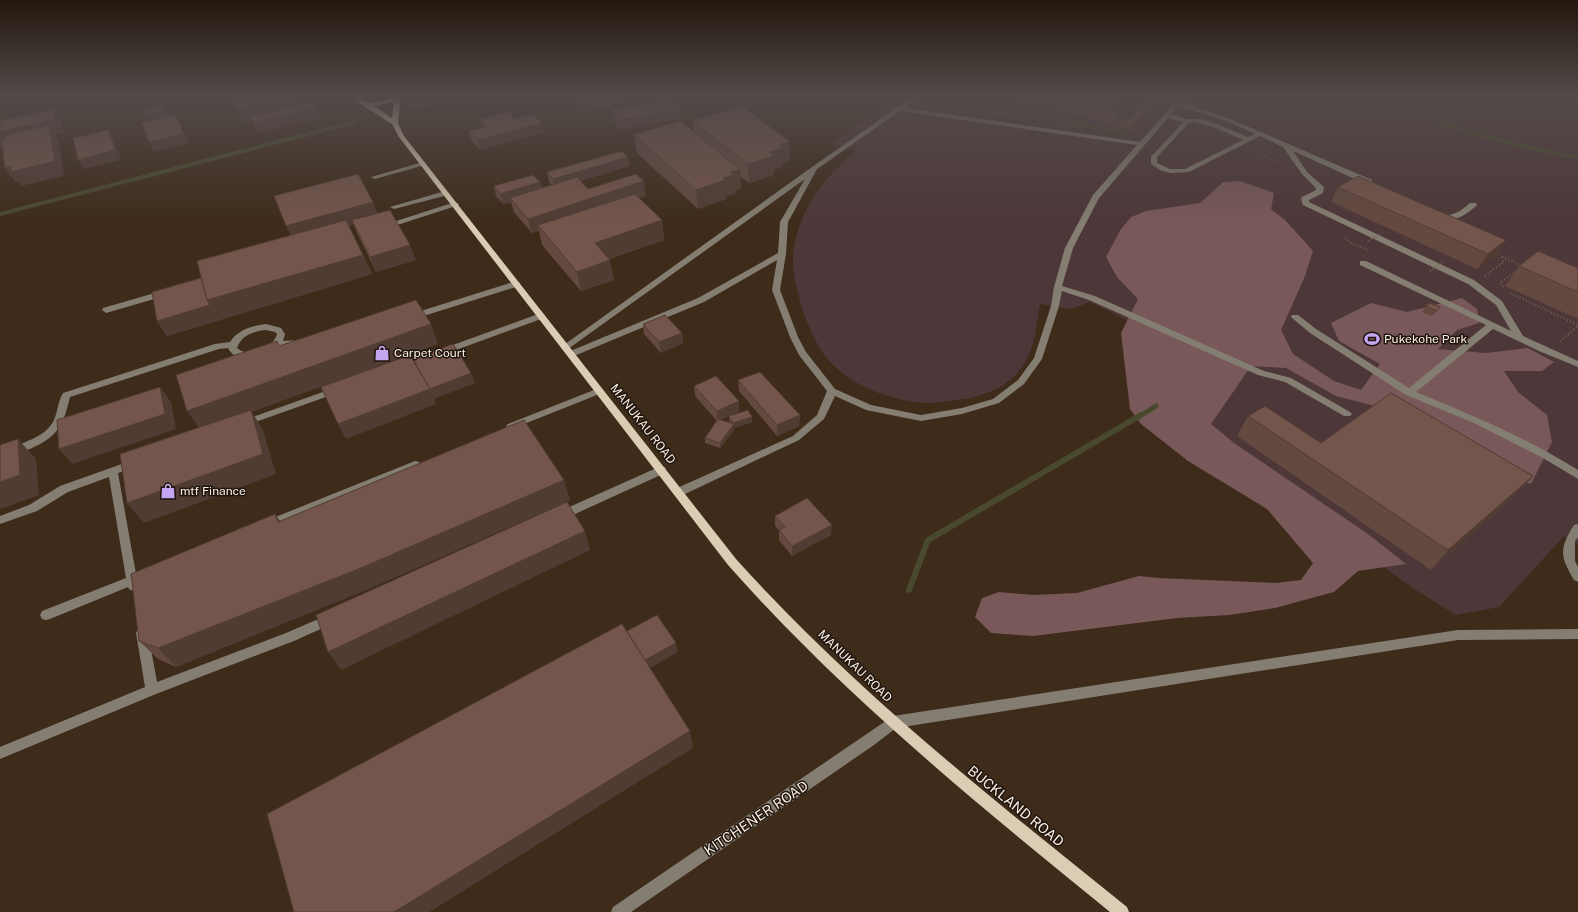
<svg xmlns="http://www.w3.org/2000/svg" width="1578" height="912" font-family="'Public Sans',sans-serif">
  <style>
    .green { fill: #4e3738 }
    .forest { fill: #79585a }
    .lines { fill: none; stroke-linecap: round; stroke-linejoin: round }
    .stream-far2 { stroke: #49492d; stroke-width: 4 }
    .stream-far1 { stroke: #49492d; stroke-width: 5 }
    .stream { stroke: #49492d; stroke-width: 6 }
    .path-far1 { stroke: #786657; stroke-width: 1.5; stroke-dasharray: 0.5 2; stroke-linecap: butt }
    .path { stroke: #786657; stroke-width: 2; stroke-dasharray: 1 2.5; stroke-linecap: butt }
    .minor { fill: #847e72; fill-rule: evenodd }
    .major { fill: #dacdb3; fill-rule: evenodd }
    .path-bridge-far1 { stroke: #786657; stroke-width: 1.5; stroke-dasharray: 0.5 2; stroke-linecap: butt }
    .path-bridge { stroke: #786657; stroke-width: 2; stroke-dasharray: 1 2.5; stroke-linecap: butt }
    .wall { fill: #644940; fill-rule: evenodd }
    .shaded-wall { fill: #513c34 }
    .building { fill: #74554b; stroke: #513c34 }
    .labels { text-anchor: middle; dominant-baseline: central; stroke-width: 3; stroke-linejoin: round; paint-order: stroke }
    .poi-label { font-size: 12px; fill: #f9ece1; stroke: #1e150e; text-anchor: start }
    .street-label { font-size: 12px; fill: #f9ece1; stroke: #1e150e }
    .near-street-label { font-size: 14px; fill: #f9ece1; stroke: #1e150e }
  </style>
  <rect width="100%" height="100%" fill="#3e2b1a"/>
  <path class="green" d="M 900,95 L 1578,95 L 1578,544 L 1564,536 L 1499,607 L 1456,615 L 1411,587 L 1247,465 L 1183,411 L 1226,368 L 1090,302 L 1071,309 L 1040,304 C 1036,323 1036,345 1025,362 C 1011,387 984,397 957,400 C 947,401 936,403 927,403 C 893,401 855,388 831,363 C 818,350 806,322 801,304 C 795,284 790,263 795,242 C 804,202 825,177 856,151 L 832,144 Z"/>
  <polygon class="forest" points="1240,181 1274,193 1271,209 1285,220 1313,251 1305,276 1281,330 1293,354 1334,381 1361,390 1380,364 1339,341 1331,323 1371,303 1407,312 1462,298 1477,309 1479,323 1457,330 1438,349 1486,353 1528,348 1554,362 1542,371 1504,371 1518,392 1547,415 1552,442 1531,484 1493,473 1371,405 1336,396 1286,368 1251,366 1211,424 1234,443 1368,534 1406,564 1358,571 1334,592 1275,608 1229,615 1177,618 1033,636 991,633 975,617 982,598 999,592 1034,595 1077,593 1139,576 1159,578 1276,583 1301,580 1313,563 1267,509 1188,461 1141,424 1130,409 1121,333 1138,299 1117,277 1106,257 1121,229 1131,217 1146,211 1200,203 1223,182"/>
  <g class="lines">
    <g class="stream-far2">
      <polyline points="886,95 900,97"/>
      <path d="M 1376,95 C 1440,127 1508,144 1578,158"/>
      <polyline points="946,105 1126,132"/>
      <polyline points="408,108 463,95"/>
      <polyline points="0,214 355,122"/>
    </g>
    <polyline class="stream-far1" points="1140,416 1156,406"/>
    <polyline class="stream" points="909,590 928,540 1141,415"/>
    <g class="path-far1">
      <polyline points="1253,151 1283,165"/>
      <polyline points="1252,160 1254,161"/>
    </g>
    <g class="path">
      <polyline points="1345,238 1351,243 1367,250"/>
      <polyline points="1485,276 1504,262 1501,256 1522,266"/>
      <polyline points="1503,287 1500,283 1515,272"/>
      <polyline points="1510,293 1578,325"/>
      <polyline points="1560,341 1578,326"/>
    </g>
    <g class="minor">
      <polygon points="397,95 404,95 401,97"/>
      <path d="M 915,95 L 922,95 L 905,108 L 1140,142 L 1181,95 L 1187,95 L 1181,102 L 1233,120 L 1372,180 L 1372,184 L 1366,184 L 1293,151 L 1307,172 L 1324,187 L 1323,193 L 1309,200 L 1309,202 L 1474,280 L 1502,301 L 1523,336 L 1578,361 L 1578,367 L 1539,351 L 1493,329 L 1416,392 C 1472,415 1527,438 1578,470 L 1578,479 L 1543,458 L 1474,423 L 1406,395 L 1310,333 L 1291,317 L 1292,315 L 1298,315 L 1316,329 L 1409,388 L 1486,325 L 1360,265 L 1360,261 L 1366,261 L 1511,331 L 1496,305 L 1468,284 L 1303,205 L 1301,199 L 1302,197 L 1316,190 L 1316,188 L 1302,174 L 1283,147 L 1260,136 L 1189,172 L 1170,173 L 1160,170 L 1151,164 L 1151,157 L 1183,122 L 1168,118 L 1099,198 L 1073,248 L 1062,286 L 1095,296 L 1264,371 L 1291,378 L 1350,412 L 1352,414 L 1350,416 L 1344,416 L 1285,382 L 1258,375 L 1089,300 L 1062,291 L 1059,306 L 1042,359 L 1024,384 L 999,403 L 962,414 L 921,421 L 866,410 L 835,396 L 824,419 L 799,440 L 683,495 L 675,495 L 674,492 L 675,489 L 793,436 L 817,415 L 827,391 L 799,355 L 790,337 L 772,290 L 777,260 L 704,302 L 574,356 L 568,356 L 567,354 L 568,352 L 698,298 L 778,253 L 780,222 L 805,179 L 568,349 L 562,349 L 561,347 L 812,167 ZM 1178,106 L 1229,122 L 1255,134 L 1248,137 L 1212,122 L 1201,119 L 1187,119 L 1171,114 ZM 900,111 L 1137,145 L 1093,195 L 1065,248 L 1054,287 L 1051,306 L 1034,358 L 1018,380 L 993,399 L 962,408 L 921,415 L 871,405 L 835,389 L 806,352 L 798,337 L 780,290 L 786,254 L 788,222 L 817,169 ZM 1194,122 L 1216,128 L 1243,140 L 1185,169 L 1170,169 L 1157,163 L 1157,157 L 1189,123 Z"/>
      <polygon points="423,162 426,164 425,165 375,179 371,177"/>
      <polygon points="445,191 449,193 448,195 394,209 390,207"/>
      <polygon points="452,203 458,203 459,205 388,228 385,228 381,226"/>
      <path d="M 1470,203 L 1476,203 L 1477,205 C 1468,214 1449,226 1437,217 C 1442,213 1448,216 1453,214 C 1460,212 1465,207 1470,203 Z"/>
      <polygon points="513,282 519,282 520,284 519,286 414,319 408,319 407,317 408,315"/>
      <polygon points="165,290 168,291 169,293 168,295 106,313 102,310 103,308"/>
      <polygon points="541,313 544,314 545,316 544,318 445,354 439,354 438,352 439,350"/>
      <path d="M 266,324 L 281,328 L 285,334 L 283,341 L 301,340 L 305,343 C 299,350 286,344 278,347 C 274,348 271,352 267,354 C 254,360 235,362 228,348 L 219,349 L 70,397 C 67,408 65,420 58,429 C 46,446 19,453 0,459 L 0,451 C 18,444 45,439 54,420 C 58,411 58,401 63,393 L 215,344 L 230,342 C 239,329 252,326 266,324 ZM 266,330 L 275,332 L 277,334 C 273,349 248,359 237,348 C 241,335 254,331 266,330 Z"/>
      <polygon points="337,387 342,390 340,392 247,425 241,425 239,423 241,421"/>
      <polygon points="599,388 604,391 602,393 514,428 508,428 506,426 508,424"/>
      <polygon points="133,460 137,461 138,464 137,467 118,473 136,574 141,575 143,578 138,582 137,589 133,591 129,589 128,587 50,619 46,620 42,619 40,615 42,611 126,578 109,477 68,492 37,511 0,524 0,516 29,505 60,486"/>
      <polygon points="415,461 419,462 420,465 419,468 271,528 267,529 263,528 262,525 263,522"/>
      <polygon points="661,466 665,467 666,470 665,473 564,519 560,520 556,519 555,516 556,513"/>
      <path d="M 1578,524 L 1578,537 L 1575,541 L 1575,561 L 1578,567 L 1578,582 L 1574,580 C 1560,556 1559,549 1574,525 Z"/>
      <polygon points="330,614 334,615 336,619 334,623 294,641 156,694 0,759 0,747 145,687 136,633 138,629 142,628 146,629 148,633 157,682 286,633"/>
      <polygon points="1578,629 1578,639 1458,640 896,728 874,745 631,912 611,912 613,907 893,716 1458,630"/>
    </g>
    <path class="major" d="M 351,95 L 357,95 C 373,113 386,95 403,95 L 401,97 L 398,123 L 404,136 L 736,559 C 853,689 991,798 1127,907 L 1129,912 L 1110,912 C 977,804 842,694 728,565 L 399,137 L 392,124 L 359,103 ZM 394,102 L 392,118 L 374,106 Z"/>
    <polyline class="path-bridge-far1" points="1373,238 1382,233"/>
    <g class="path-bridge">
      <polyline points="1368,241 1375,237"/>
      <polyline points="1430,271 1444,261"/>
    </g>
  </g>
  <g class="wall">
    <polygon points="190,95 299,95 303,104 318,108 322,118 258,133 252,121 244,123 229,95 195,103"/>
    <polygon points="569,95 651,95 652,98 580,113"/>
    <polygon points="1009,95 1057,95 1059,96 1059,95 1109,95 1114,106 1110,110 1120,113 1117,122 1114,125"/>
    <polygon points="1151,95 1173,95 1172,98 1167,103 1156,101 1155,104 1131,130 1118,126 1119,122 1128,121 1142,108 1143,103 1150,97"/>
    <polygon points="612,110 682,118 620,130 613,119"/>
    <polygon points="480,119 515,119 544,132 480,150 472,141 469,131 482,128"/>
    <polygon points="693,121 790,142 790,160 783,163 783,167 774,169 774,175 749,183 740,176 741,188 735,190 735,194 726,196 726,199 698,209 637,153 634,134 694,131"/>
    <polygon points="628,157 629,166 580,181 588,189 646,196 639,198 662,220 664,240 609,259 614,280 581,291 542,245 539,231 532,233 514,212 511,202 503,204 496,196 494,186 540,182 542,188 552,185 549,182 547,172"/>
    <polygon points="1338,187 1506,240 1496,255 1477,269 1331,202"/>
    <polygon points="378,213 416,260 376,272 358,235 353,224 349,226 363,255 372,274 167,336 157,321 201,278"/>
    <polygon points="1519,266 1578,268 1578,319 1505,286"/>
    <polygon points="1426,306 1440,307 1436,312 1432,316 1422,312"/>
    <polygon points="643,324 682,333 683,343 661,353 644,334"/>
    <polygon points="738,380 800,415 799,426 777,436 739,391"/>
    <path d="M 694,386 L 739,401 L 739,411 L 734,414 L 752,422 L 734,428 L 734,430 L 720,448 L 705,443 L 705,438 L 717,421 L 695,396 ZM 729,416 L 729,421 L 731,423 L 720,420 Z"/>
    <polygon points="1248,416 1321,443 1533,476 1515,496 1431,570 1237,436"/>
    <polygon points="570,500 373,587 176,667 158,659 139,641 275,514 280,521"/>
    <polygon points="775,516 831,535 792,556 779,540 779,530 775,526"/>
  </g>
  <g class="shaded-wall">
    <polygon points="83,95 123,95 88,103"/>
    <polygon points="191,95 229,95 195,103"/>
    <polygon points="297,95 299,95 305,108 244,123 238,109"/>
    <polygon points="599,95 651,95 652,98 580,113 578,99"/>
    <polygon points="1172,95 1173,95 1172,98 1167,103 1168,99"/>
    <polygon points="1117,97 1114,106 1109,110 1112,101"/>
    <polygon points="1157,99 1155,104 1131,130 1133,125"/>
    <polygon points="164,105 169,115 146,120 144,116"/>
    <polygon points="318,108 322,118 258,133 253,123"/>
    <polygon points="53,109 62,123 64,133 55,136 58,139 64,176 21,186 18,181 15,182 5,168 51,137 0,149 0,132"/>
    <polygon points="681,109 682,118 620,130 618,120"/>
    <polygon points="1120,113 1117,122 1114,125 1116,116"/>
    <polygon points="175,114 180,124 189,143 154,152 149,142"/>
    <polygon points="542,123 544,132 480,150 477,140"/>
    <polygon points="109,130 114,139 121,160 84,169 78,160"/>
    <polygon points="790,142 790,160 783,163 783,167 774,169 774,175 749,183 748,164 780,145"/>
    <polygon points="628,157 629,166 555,188 553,179"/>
    <polygon points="740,169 741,188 735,190 735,194 726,196 726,199 698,209 696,190 723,178 730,172"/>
    <polygon points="644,181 646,196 542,230 538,225 539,231 532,233 528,219"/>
    <polygon points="540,182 543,192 510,198 511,202 503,204 500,194"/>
    <polygon points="373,202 379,217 352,220 353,224 293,241 286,226"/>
    <polygon points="662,220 664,240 598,262 595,243"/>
    <polygon points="1506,240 1496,255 1477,269 1488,254"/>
    <polygon points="410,245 416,260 376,272 370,257"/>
    <polygon points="363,255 372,274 167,336 157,321 207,300"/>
    <polygon points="610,260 614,280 581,291 577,272"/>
    <polygon points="431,324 438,344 252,412 263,430 276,474 144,523 127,503 201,431 187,411"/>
    <polygon points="682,333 683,343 661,353 659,342"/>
    <polygon points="471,373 475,383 434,399 436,404 346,439 338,424"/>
    <polygon points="160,387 171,402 176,429 72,464 59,449"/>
    <polygon points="739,401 739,411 717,421 717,411"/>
    <polygon points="800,415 799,426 777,436 777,425"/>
    <polygon points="752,417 752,422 734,428 734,430 720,448 720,443 733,425 733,423"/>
    <polygon points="18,439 36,459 39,495 0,509 0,482"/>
    <polygon points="1533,476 1515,496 1431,570 1448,550"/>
    <polygon points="564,480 570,500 373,587 176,667 158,648"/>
    <polygon points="275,514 288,534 278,522"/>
    <polygon points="832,525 831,535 792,556 792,546"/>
    <polygon points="585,531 590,550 341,670 328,652"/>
    <polygon points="676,643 678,652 645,671 642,661"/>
    <polygon points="690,731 693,748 429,912 394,912"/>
  </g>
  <g class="building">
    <polygon points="230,95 297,95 238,109"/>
    <polygon points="575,95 599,95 578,99"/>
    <polygon points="1042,95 1057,95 1120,113 1116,116"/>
    <polygon points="1089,95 1109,95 1117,97 1112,101"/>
    <polygon points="1154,95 1172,95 1168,99"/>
    <polygon points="1149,97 1157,99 1148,108 1143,106 1146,103 1143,103"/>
    <polygon points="673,98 681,109 618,120 612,110"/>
    <polygon points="315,101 318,108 253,123 250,116"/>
    <polygon points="164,105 167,110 144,116 142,110"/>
    <polygon points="742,106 790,142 780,145 783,148 769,152 774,156 748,164 693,121"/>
    <polygon points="1141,108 1148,109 1133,125 1119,122 1121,119 1128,121"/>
    <polygon points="53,109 55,119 0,132 0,121"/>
    <polygon points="508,111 515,119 533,114 542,123 477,140 469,131 486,127 480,119"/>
    <polygon points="175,114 184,134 149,142 141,122"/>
    <polygon points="681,121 740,169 730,172 734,175 723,178 725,180 696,190 634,134"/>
    <polygon points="49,125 55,161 11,172 11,166 5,168 2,141 6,140 6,135"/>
    <polygon points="109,130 115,150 78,160 73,138"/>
    <polygon points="622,151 628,157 553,179 547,172"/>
    <polygon points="358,174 373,202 286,226 274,196"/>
    <polygon points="636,174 644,181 528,219 510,198 577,177 588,189"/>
    <polygon points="533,175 540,182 500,194 494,186"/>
    <polygon points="1358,176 1506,240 1488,254 1338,187"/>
    <polygon points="635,194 662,220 595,243 610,260 577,272 538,225"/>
    <polygon points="390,210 410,245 370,257 352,220"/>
    <polygon points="346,220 363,255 207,300 197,261"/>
    <polygon points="1538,251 1578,268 1578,292 1519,266"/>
    <polygon points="201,278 207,300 210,305 157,321 152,292"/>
    <polygon points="416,300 431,324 187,411 176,375 277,341 279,346"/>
    <polygon points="1430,303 1440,307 1436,311 1426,306"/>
    <polygon points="665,315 682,333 659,342 643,324"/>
    <polygon points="453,344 471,373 430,389 413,359"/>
    <polygon points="410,355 430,389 338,424 321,387"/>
    <polygon points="760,372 800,415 777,425 738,380"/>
    <polygon points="716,376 739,401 717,411 694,386"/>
    <polygon points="160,387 165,414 59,449 57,420"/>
    <polygon points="1391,393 1533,476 1448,550 1248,416 1265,406 1321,443"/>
    <polygon points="251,410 263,454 127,503 120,454"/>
    <polygon points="748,410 752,417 733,423 729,416"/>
    <polygon points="718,419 734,424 720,443 705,438"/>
    <polygon points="524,420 564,480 361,568 158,648 139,641 131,574 275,514 278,522"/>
    <polygon points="18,439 20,475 0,482 0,445"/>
    <polygon points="807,498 832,525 792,546 779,530 785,527 775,516"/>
    <polygon points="567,502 585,531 328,652 316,615"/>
    <polygon points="657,615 676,643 645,660 627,631"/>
    <polygon points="622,624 690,731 394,912 294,912 267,814"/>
  </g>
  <linearGradient id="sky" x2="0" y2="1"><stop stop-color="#22180e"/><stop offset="0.43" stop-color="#524a49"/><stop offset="1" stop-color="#524a49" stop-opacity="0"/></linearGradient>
  <rect width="1578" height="223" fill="url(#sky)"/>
  <defs>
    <g id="stadium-bare" transform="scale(1.2)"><path d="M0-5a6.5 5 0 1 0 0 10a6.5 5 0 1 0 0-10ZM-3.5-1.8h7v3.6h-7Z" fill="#c5a7f1" stroke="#1e150e" stroke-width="2.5" paint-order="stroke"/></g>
    <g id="shop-bare" transform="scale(1.2)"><path d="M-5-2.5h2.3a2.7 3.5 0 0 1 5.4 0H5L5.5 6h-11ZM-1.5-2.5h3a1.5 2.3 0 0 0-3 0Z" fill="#c5a7f1" stroke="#1e150e" stroke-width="2.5" paint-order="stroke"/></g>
  </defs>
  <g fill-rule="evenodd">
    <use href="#stadium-bare" x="1372" y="339"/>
    <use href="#shop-bare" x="382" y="353"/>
    <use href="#shop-bare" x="168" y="491"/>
  </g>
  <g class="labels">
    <g class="poi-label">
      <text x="1384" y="339">Pukekohe Park</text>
      <text x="394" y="353">Carpet Court</text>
      <text x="180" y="491">mtf Finance</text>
    </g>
    <g class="street-label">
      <text transform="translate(643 424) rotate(52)">MANUKAU ROAD</text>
      <text transform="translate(855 666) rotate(44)">MANUKAU ROAD</text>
    </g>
    <g class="near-street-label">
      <text transform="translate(1016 806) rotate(39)">BUCKLAND ROAD</text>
      <text transform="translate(756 818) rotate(-34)">KITCHENER ROAD</text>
    </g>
  </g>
</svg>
